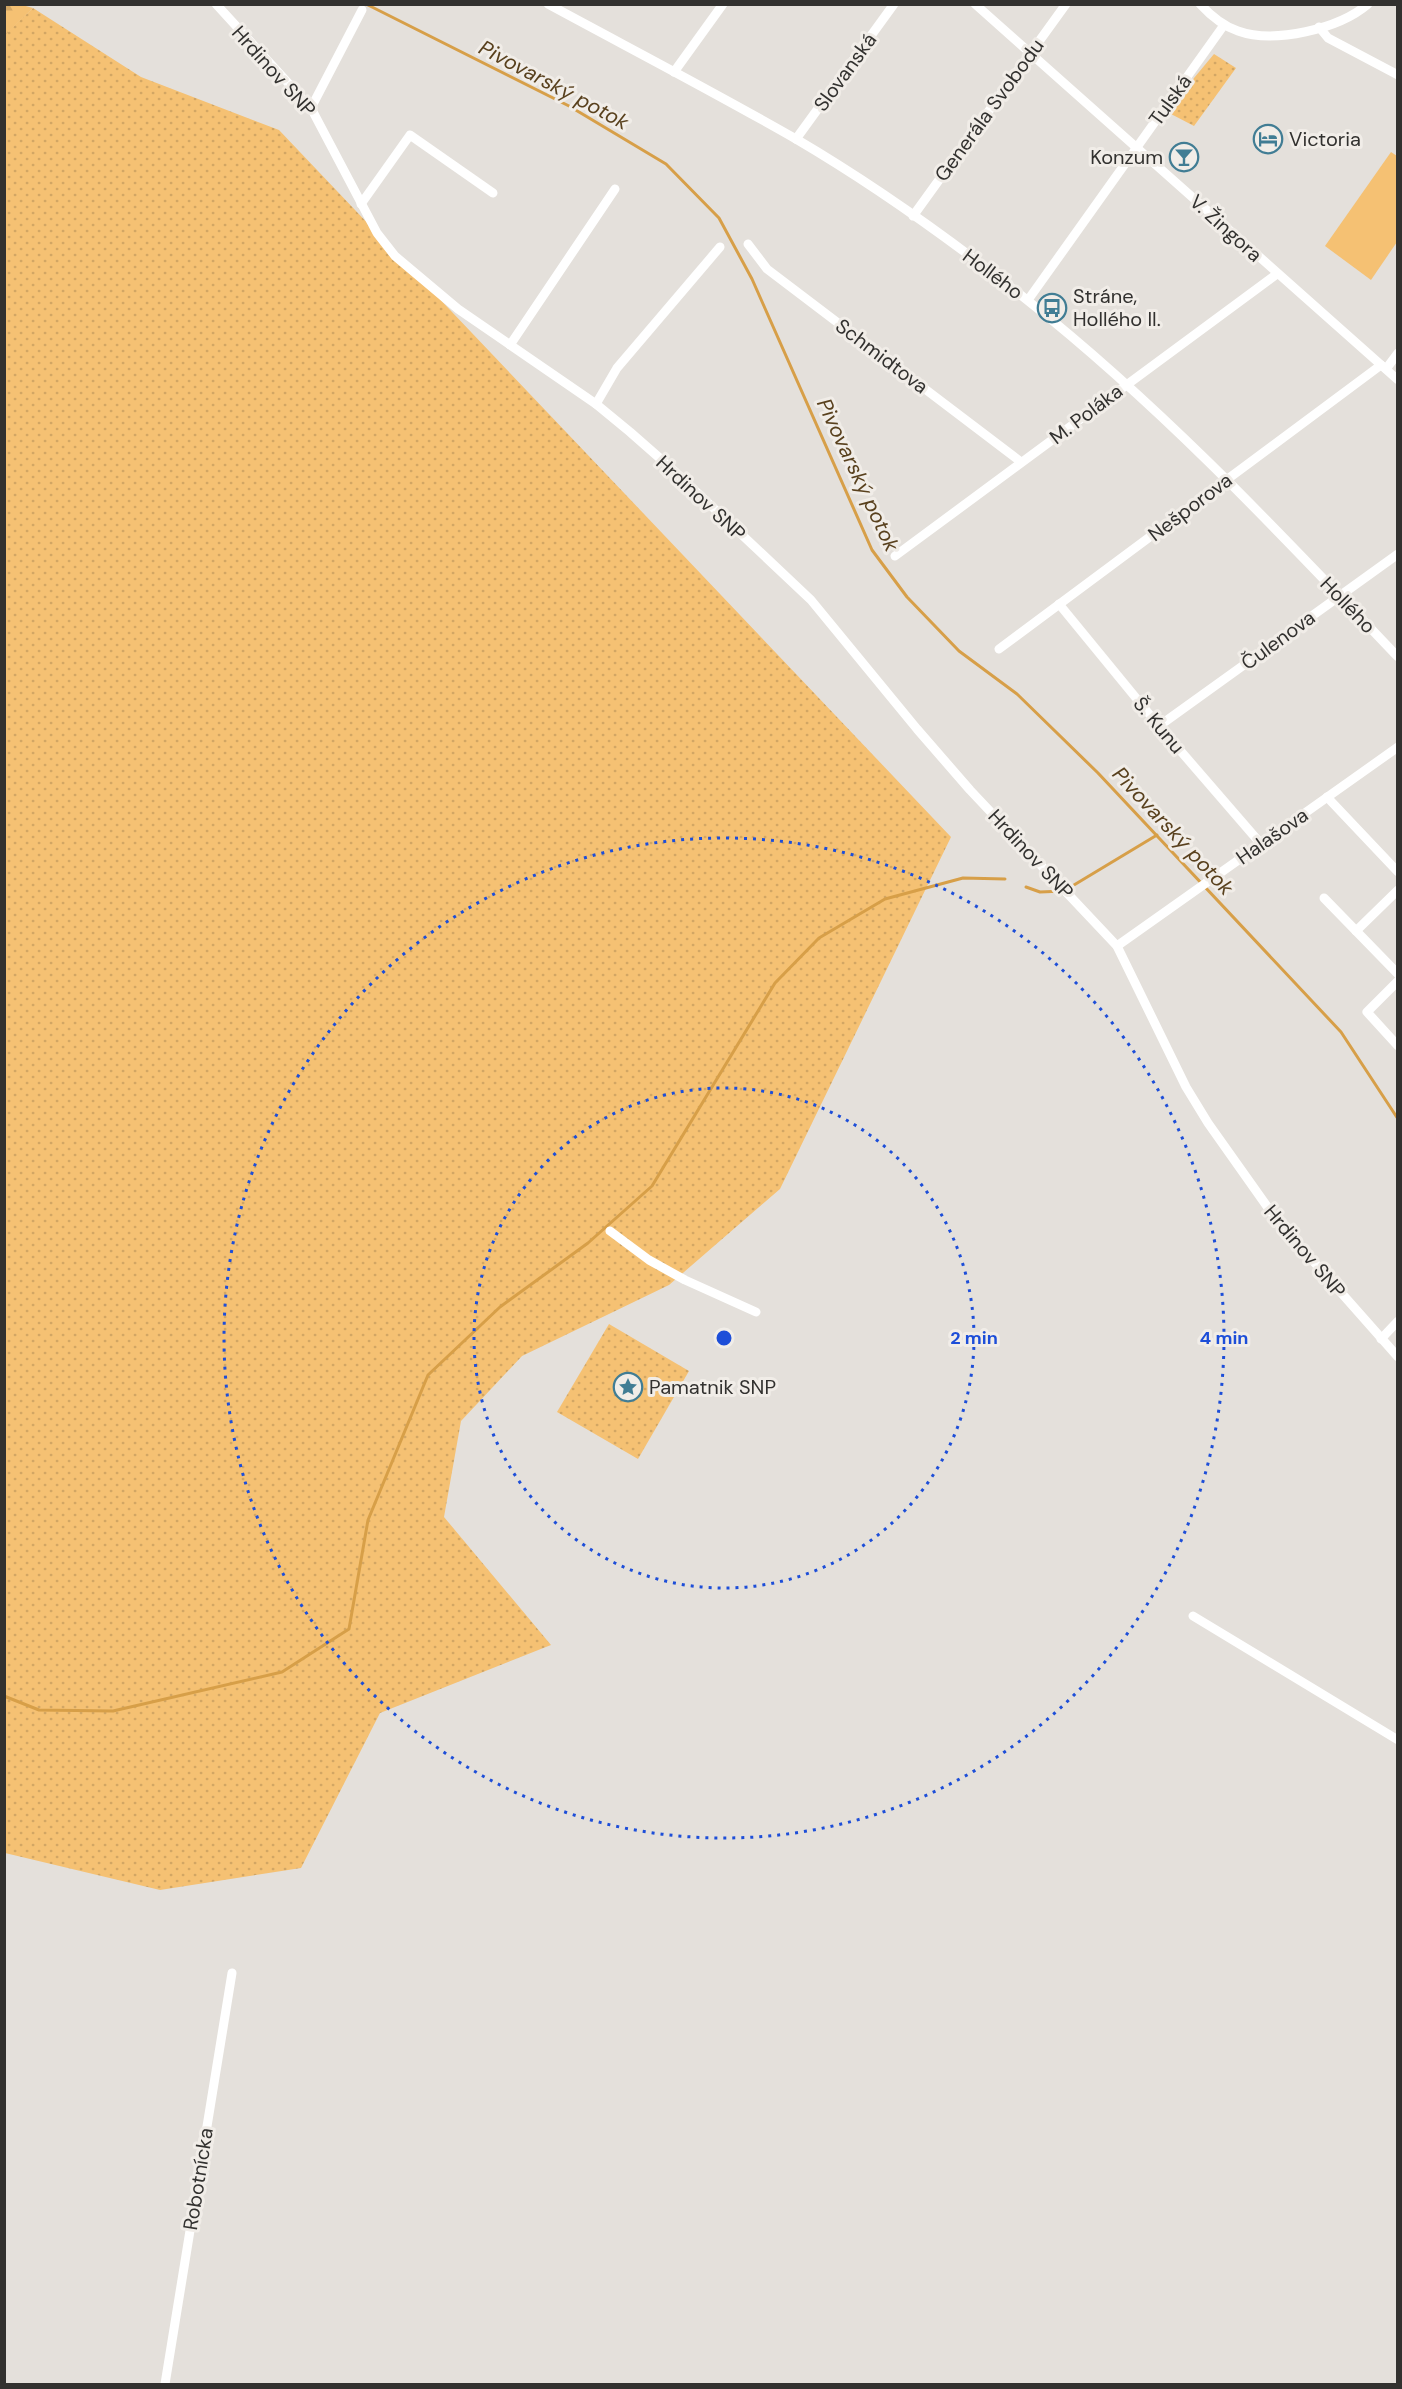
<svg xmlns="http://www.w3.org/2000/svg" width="1402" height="2389" font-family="'DM Sans',sans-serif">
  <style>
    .green { fill: url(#green-dots) }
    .forest { fill: url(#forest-firs) }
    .pitch { fill: #f5c173 }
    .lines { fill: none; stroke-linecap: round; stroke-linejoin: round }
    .stream { stroke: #d79f48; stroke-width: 3 }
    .street { stroke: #fff; stroke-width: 9 }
    .ring { fill: none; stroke: #1d4ed8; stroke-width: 3; stroke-dasharray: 3 6 }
    .labels { text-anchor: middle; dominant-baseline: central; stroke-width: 6; stroke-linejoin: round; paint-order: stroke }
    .street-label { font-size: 20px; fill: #32312f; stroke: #f1ede8 }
    .poi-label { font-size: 20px; fill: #32312f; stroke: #f1ede8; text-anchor: start }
    .water-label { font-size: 21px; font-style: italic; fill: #59411e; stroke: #f1ede8 }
    .centre { fill: #1d4ed8; stroke: #f1ede8; stroke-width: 3 }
    .ring-label { font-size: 18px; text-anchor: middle; font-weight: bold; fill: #1d4ed8; stroke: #f1ede8; stroke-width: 6; stroke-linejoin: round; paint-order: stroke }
  </style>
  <defs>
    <pattern id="green-dots" width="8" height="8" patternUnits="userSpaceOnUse" patternTransform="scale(1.5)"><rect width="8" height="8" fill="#f5c173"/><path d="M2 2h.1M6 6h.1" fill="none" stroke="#d2a664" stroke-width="1.8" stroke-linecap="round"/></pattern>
    <pattern id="forest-firs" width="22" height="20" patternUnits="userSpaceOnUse" patternTransform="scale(1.5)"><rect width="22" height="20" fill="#f5c173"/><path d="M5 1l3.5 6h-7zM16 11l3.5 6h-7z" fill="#d2a664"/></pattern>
  </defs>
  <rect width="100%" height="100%" fill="#e4e0db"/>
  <g class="green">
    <polygon points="33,8 141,77 279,130 951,837 780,1189 669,1285 522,1356 461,1421 444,1517 551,1645 380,1713 301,1868 160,1890 5,1853 4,35"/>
    <polygon points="1214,54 1236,68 1194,126 1171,114 1194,78"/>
    <polygon points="609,1324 689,1371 638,1459 557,1412"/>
  </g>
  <polygon class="forest" points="5,4 22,5 33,8 5,35"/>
  <polygon class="pitch" points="1391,152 1397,156 1397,242 1371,280 1325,246"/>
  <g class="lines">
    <g class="stream">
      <polyline points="366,4 569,106 666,164 719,218 752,279 872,550 907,597 959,651 1017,694 1098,773 1341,1032 1398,1119"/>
      <polyline points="1026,887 1040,892 1064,891 1157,835"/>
      <polyline points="4,1696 39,1710 113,1711 282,1672 349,1629 368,1520 428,1375 500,1307 588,1243 652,1186 775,983 819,938 885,899 963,878 1005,879"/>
    </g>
    <g class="street">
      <polyline points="216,4 311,108 377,233 395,256 458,309 596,404 630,432 671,468 811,600 917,729 970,790 1117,946 1186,1087 1208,1123 1276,1219 1398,1357"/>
      <path d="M 548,4 C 631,49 714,92 796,139 C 876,186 954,242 1027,300 C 1162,407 1279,532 1398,657"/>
      <polyline points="975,4 1398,380"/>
      <path d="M 1200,4 C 1211,16 1223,26 1238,31 C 1274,44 1339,29 1368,4"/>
      <polyline points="1319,27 1328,38 1398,75"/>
      <polyline points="674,72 723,4"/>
      <polyline points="311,108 362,10"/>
      <polyline points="796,139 894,4"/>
      <polyline points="361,204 410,135 493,193"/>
      <polyline points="913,216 1066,4"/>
      <polyline points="748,244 767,269 1021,462"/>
      <polyline points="1028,300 1224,25"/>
      <polyline points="510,345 615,189"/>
      <polyline points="1386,369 1398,353"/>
      <polyline points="596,404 617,368 720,247"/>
      <polyline points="895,556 1277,274"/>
      <polyline points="1059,604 1159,726 1261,844"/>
      <polyline points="999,649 1381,365"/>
      <polyline points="1159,726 1398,554"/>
      <polyline points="1327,797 1398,872"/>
      <polyline points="1324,898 1398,974"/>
      <polyline points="1356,931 1398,890"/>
      <polyline points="1117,946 1398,747"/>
      <polyline points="1398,981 1367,1012 1398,1046"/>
      <polyline points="610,1231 649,1260 685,1280 756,1312"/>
      <polyline points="1381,1339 1398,1321"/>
      <polyline points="1193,1616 1398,1740"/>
      <polyline points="165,2384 232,1973"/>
    </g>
  </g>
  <g class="ring">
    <circle cx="724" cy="1338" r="250"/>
    <circle cx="724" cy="1338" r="500"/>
  </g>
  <defs>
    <g id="hotel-ring" transform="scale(1.5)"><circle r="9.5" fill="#f1ede8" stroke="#417d94" stroke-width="1.5"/><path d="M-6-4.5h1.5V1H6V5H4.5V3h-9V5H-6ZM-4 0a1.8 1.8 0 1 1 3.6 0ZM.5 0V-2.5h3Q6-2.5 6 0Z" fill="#417d94"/></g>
    <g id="bar-ring" transform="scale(1.5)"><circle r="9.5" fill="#f1ede8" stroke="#417d94" stroke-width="1.5"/><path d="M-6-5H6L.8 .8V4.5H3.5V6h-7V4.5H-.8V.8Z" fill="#417d94"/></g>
    <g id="bus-ring" transform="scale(1.5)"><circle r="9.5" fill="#f1ede8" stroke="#417d94" stroke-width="1.5"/><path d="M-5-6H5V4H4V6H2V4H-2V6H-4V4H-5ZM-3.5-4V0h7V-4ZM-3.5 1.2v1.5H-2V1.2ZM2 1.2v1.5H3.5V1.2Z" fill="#417d94"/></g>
    <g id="sight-ring" transform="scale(1.5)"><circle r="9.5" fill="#f1ede8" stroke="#417d94" stroke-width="1.5"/><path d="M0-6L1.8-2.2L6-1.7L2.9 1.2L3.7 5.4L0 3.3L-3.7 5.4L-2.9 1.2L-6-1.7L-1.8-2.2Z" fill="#417d94"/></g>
  </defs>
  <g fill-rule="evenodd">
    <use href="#hotel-ring" x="1268" y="139"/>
    <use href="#bar-ring" x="1184" y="157"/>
    <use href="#bus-ring" x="1052" y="308"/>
    <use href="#sight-ring" x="628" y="1387"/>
  </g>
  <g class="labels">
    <g class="street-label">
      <text transform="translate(274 71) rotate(48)">Hrdinov SNP</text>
      <text transform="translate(845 72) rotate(-54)">Slovanská</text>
      <text transform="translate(1170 100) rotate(-54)">Tulská</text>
      <text transform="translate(989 110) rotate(-54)">Generála Svobodu</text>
      <text transform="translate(1226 228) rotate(42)">V. Žingora</text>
      <text transform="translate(993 274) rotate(37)">Hollého</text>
      <text transform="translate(882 356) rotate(37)">Schmidtova</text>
      <text transform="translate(1086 414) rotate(-37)">M. Poláka</text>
      <text transform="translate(701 498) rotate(43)">Hrdinov SNP</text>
      <text transform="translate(1190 507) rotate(-37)">Nešporova</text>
      <text transform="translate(1348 605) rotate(46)">Hollého</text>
      <text transform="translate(1278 640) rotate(-36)">Čulenova</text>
      <text transform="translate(1159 725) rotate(50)">Š. Kunu</text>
      <text transform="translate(1272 836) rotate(-35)">Halašova</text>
      <text transform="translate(1031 854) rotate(47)">Hrdinov SNP</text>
      <text transform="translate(1305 1251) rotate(50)">Hrdinov SNP</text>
      <text transform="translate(198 2179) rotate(-81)">Robotnícka</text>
    </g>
    <g class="poi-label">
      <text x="1289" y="139">Victoria</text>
      <text x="1163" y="157" text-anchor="end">Konzum</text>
      <text x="1073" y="296">Stráne,<tspan x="1073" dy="23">Hollého II.</tspan></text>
      <text x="649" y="1387">Pamatnik SNP</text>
    </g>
    <g class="water-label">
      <text transform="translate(554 85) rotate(28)">Pivovarský potok</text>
      <text transform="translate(858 475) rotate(65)">Pivovarský potok</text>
      <text transform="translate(1173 831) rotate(47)">Pivovarský potok</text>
    </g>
  </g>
  <circle cx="724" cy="1338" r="9" class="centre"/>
  <g class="ring-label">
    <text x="974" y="1344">2 min</text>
    <text x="1224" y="1344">4 min</text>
  </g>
  <rect width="1402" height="2389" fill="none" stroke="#32312f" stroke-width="12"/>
</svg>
